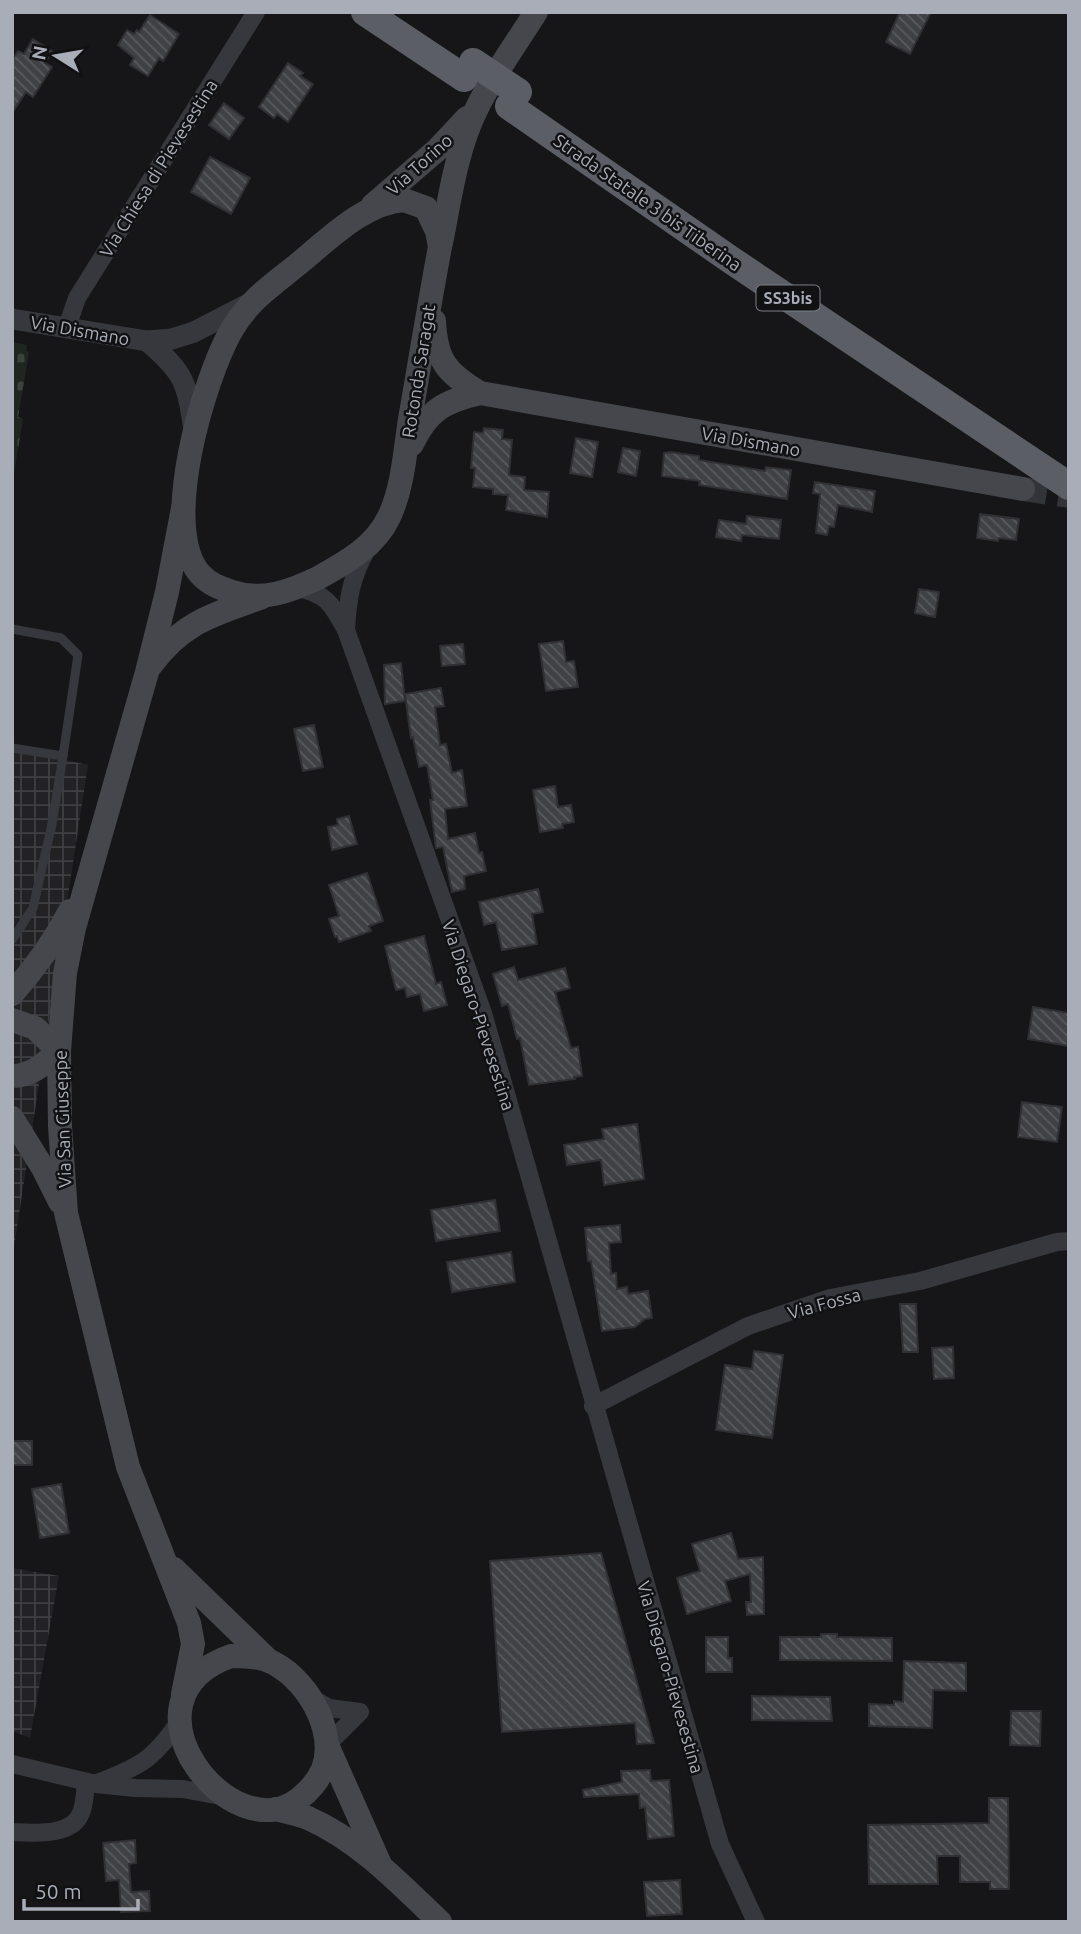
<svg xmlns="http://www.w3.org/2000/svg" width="1081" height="1934" font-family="Ubuntu,sans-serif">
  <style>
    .industrial { fill: url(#industrial-grid) }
    .cemetery { fill: url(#cemetery-stones) }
    .building { fill: url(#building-back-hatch); stroke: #303034; stroke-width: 2 }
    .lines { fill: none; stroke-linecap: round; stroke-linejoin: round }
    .secondary-tunnel { stroke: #333438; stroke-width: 24; stroke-dasharray: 24 12; stroke-linecap: butt }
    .service { stroke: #37383d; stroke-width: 9 }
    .minor { stroke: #37383d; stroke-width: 18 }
    .tertiary { stroke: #37383d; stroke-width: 21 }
    .secondary { stroke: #45474d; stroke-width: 24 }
    .trunk { stroke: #5b5e65; stroke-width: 28 }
    .trunk-bridge { stroke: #5b5e65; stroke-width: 28 }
    .labels { text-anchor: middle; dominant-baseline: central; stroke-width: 5; stroke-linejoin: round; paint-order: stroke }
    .shield { fill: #111113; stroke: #7b7e86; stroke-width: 2 }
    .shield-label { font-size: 16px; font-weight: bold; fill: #a8adb8 }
    .street-label { font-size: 18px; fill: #a8adb8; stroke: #111113 }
  </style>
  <defs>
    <pattern id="industrial-grid" width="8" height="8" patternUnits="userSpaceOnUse" patternTransform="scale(1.75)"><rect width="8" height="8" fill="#222225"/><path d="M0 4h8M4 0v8" fill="none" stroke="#3f3f43"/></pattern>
    <pattern id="cemetery-stones" width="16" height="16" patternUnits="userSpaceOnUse" patternTransform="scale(1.75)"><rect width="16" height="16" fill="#1e261f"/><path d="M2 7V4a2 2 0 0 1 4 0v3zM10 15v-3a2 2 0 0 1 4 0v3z" fill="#3c433d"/></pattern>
    <pattern id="building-back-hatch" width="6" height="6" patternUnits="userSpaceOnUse" patternTransform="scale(1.75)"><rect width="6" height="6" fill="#404145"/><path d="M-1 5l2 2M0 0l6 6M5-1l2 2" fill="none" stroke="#595a5e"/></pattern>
  </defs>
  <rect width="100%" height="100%" fill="#161618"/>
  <g class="industrial">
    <polygon points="12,748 88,765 12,1260"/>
    <polygon points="12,1568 59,1576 30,1738 12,1731"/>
  </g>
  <polygon class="cemetery" points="12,342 27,345 26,351 29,352 18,417 23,419 12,485"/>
  <g class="building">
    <polygon points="900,12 931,12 910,54 886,42"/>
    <polygon points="150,15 179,34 163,61 159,58 148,76 130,65 134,58 118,45 127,30 134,34 137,30 139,32"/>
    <polygon points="33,39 52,51 45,63 52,67 33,97 26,92 12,113 12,60 18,51 24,54"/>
    <polygon points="288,63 303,73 300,76 313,84 288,122 277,114 274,118 259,107"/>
    <polygon points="224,103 244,118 229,139 209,125"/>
    <polygon points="210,157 250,178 231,214 191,192"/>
    <polygon points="484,428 503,430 502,439 512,440 509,475 525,477 524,490 549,492 547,517 506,510 508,495 493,494 493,489 473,487 475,468 471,468 474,432 483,433"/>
    <polygon points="576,438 598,442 592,477 570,473"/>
    <polygon points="623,448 640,451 636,476 618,472"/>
    <polygon points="670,452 699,456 699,460 765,471 766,467 791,470 787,499 699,485 700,481 662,476 664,453"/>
    <polygon points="815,482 875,491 872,512 838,505 834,527 829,526 827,535 816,533 820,494 813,493"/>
    <polygon points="980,514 1019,519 1016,540 999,538 998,541 977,538"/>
    <polygon points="747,516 781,520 779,539 742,535 741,541 716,537 719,520 746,524"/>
    <polygon points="919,589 939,592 935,617 915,613"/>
    <polygon points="563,641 566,662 574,661 578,687 546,691 539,644"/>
    <polygon points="463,644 465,664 442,666 440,646"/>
    <polygon points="401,663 405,701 385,704 384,665"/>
    <polygon points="441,688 444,706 435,707 440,745 446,744 452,773 462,770 467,806 445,809 448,839 475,833 479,853 482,852 486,871 464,876 465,889 452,892 443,847 436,848 430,800 433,800 427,765 419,767 413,737 411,738 405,694"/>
    <polygon points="314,725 323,767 303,771 294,729"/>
    <polygon points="555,786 558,807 571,805 574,822 562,824 563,828 540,832 533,790"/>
    <polygon points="349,816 357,844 332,850 328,827 338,825 337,819"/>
    <polygon points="367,873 383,921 369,926 371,931 339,942 337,936 335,937 329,919 339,916 329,885"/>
    <polygon points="538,889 543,912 532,914 537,944 502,950 496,922 484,925 479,902"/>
    <polygon points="424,936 436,984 441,982 447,1005 424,1011 420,994 407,997 405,988 396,990 385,946"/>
    <polygon points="514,967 518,980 565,968 570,988 555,992 571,1048 578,1047 582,1076 574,1077 575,1079 529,1085 520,1038 517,1039 508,1004 502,1006 493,974"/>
    <polygon points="1033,1007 1069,1013 1069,1046 1028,1039"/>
    <polygon points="1022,1102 1062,1107 1057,1142 1018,1137"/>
    <polygon points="637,1124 644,1179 604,1185 601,1160 567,1165 564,1145 604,1139 602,1129"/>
    <polygon points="495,1200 500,1231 436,1241 431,1210"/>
    <polygon points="620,1225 621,1242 609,1243 611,1274 616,1273 617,1289 627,1287 628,1294 648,1291 652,1318 645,1319 635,1327 602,1331 591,1261 588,1261 585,1228"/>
    <polygon points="511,1252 515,1282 452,1292 447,1262"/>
    <polygon points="900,1304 916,1304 918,1352 903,1352"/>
    <polygon points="953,1347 954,1378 934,1379 932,1348"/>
    <polygon points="754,1351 783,1355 772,1438 716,1430 725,1365 752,1369"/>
    <rect x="12" y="1441" width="20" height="24"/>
    <polygon points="61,1484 69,1533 40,1538 32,1489"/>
    <polygon points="731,1533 738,1559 763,1557 764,1614 747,1615 746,1602 751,1602 750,1574 725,1581 731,1601 687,1614 677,1578 700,1571 692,1544"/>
    <polygon points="601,1553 654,1743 637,1744 635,1723 502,1732 490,1561"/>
    <polygon points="821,1634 837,1634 837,1637 892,1638 892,1661 780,1660 780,1637 821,1637"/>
    <polygon points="706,1637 728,1637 728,1658 732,1658 732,1672 706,1672"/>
    <polygon points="904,1661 966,1663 966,1691 933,1690 932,1728 869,1726 869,1704 894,1705 894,1701 903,1702"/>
    <polygon points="752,1696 830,1697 832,1721 752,1720"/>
    <polygon points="1011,1711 1041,1711 1040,1746 1010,1745"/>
    <polygon points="650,1770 651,1781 669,1780 674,1836 648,1839 645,1807 640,1808 639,1794 584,1797 583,1790 622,1782 621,1771"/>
    <polygon points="989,1798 1008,1798 1009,1889 990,1889 990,1882 960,1882 960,1856 937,1856 938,1884 869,1884 868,1825 989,1823"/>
    <polygon points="135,1840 136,1863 129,1864 131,1892 149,1891 150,1911 121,1912 119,1880 106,1881 103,1843"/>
    <polygon points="680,1880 682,1914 647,1916 644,1882"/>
  </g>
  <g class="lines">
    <polyline class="secondary-tunnel" points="1023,489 1069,496"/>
    <g class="service">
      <polyline points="12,629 61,638 78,655 63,756 12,748"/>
      <polyline points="12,940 33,908 52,824 63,756"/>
    </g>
    <g class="minor">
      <polyline points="67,327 77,298 256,12"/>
      <path d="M 298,588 C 328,595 331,603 346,630 L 483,1013 L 720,1844 L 756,1922"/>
      <path d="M 346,630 C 348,597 351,578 367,549"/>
      <polyline points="593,1406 748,1326 830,1298 920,1281 1057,1242 1069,1241"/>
      <polyline points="310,1697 329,1708 360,1712 327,1745"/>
      <polyline points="12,1764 96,1784 135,1788 183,1789 226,1797"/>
      <path d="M 97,1783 C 139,1767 153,1760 179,1722"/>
      <path d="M 12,1832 C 34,1833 75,1837 82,1810 C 85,1801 85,1791 86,1782"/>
    </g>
    <g class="tertiary">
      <polyline points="12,319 147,341 172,339 194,332 250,303"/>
      <path d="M 147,341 C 185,373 187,383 194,430"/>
    </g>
    <g class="secondary">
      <path d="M 404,200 L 426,208 L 437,231 L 440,247 C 429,305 420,362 410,419 C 405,451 403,488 389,517 C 375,547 345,563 318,578 C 291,591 262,602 232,592 C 220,588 209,584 200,574 C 159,528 204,379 231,331 C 248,301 271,286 297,265 C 328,240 363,203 404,200 Z"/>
      <polyline points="373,205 438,149 467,118"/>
      <path d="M 441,243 C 450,198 456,150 477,108 C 493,75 516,44 536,12"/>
      <path d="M 434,321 C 436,360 446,373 480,393 L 1023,489"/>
      <path d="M 412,444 C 428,410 445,401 480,393"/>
      <polyline points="183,508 167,592 147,672 74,928 65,973 59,1051 60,1126 66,1213 128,1467 189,1623 193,1644 183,1694"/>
      <path d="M 151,665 C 183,622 212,615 260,598"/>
      <path d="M 12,994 C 35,968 54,942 70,911"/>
      <polyline points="12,1020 35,1028 59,1051"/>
      <path d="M 12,1076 C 32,1076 45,1063 59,1051"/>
      <polyline points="12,1118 43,1168 60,1202"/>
      <polyline points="174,1569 269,1661"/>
      <path d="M 231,1656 C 243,1656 255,1656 267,1660 C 305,1675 338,1730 323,1769 C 318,1781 310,1790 300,1798 C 232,1854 110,1699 231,1656 Z"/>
      <polyline points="327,1745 379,1862"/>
      <path d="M 276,1809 C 286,1812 298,1814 308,1818 C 360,1841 400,1884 440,1922"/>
    </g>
    <g class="trunk">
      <polyline points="365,12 464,78"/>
      <polyline points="509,106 731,260 1069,486"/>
    </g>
    <polyline class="trunk-bridge" points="473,62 518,92"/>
  </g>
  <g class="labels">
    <rect class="shield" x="756.5" y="285.5" width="63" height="25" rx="5"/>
    <g class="shield-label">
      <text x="788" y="298">SS3bis</text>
    </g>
    <g class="street-label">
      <text transform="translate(419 164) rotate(-42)">Via Torino</text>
      <text transform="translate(158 168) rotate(-58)">Via Chiesa di Pievesestina</text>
      <text transform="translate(648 202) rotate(35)">Strada Statale 3 bis Tiberina</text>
      <text transform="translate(80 330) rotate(10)">Via Dismano</text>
      <text transform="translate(418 371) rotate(-81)">Rotonda Saragat</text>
      <text transform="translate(751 441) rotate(10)">Via Dismano</text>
      <text transform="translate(479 1015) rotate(72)">Via Diegaro-Pievesestina</text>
      <text transform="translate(62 1119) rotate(-92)">Via San Giuseppe</text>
      <text transform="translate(824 1303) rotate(-15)">Via Fossa</text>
      <text transform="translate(671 1677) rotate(74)">Via Diegaro-Pievesestina</text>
    </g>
  </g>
  <rect width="1081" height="1934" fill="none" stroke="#a8adb8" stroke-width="28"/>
  <g transform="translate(56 56) rotate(281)" stroke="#111113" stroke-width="5" paint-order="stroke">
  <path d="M0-5L12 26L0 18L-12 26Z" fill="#a8adb8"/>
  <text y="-10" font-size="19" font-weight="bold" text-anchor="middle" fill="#a8adb8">N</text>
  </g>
  <path d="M24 1899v10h114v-10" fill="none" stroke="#a8adb8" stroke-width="3.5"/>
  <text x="35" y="1899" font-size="21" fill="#a8adb8" stroke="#111113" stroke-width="5" paint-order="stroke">50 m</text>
</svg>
